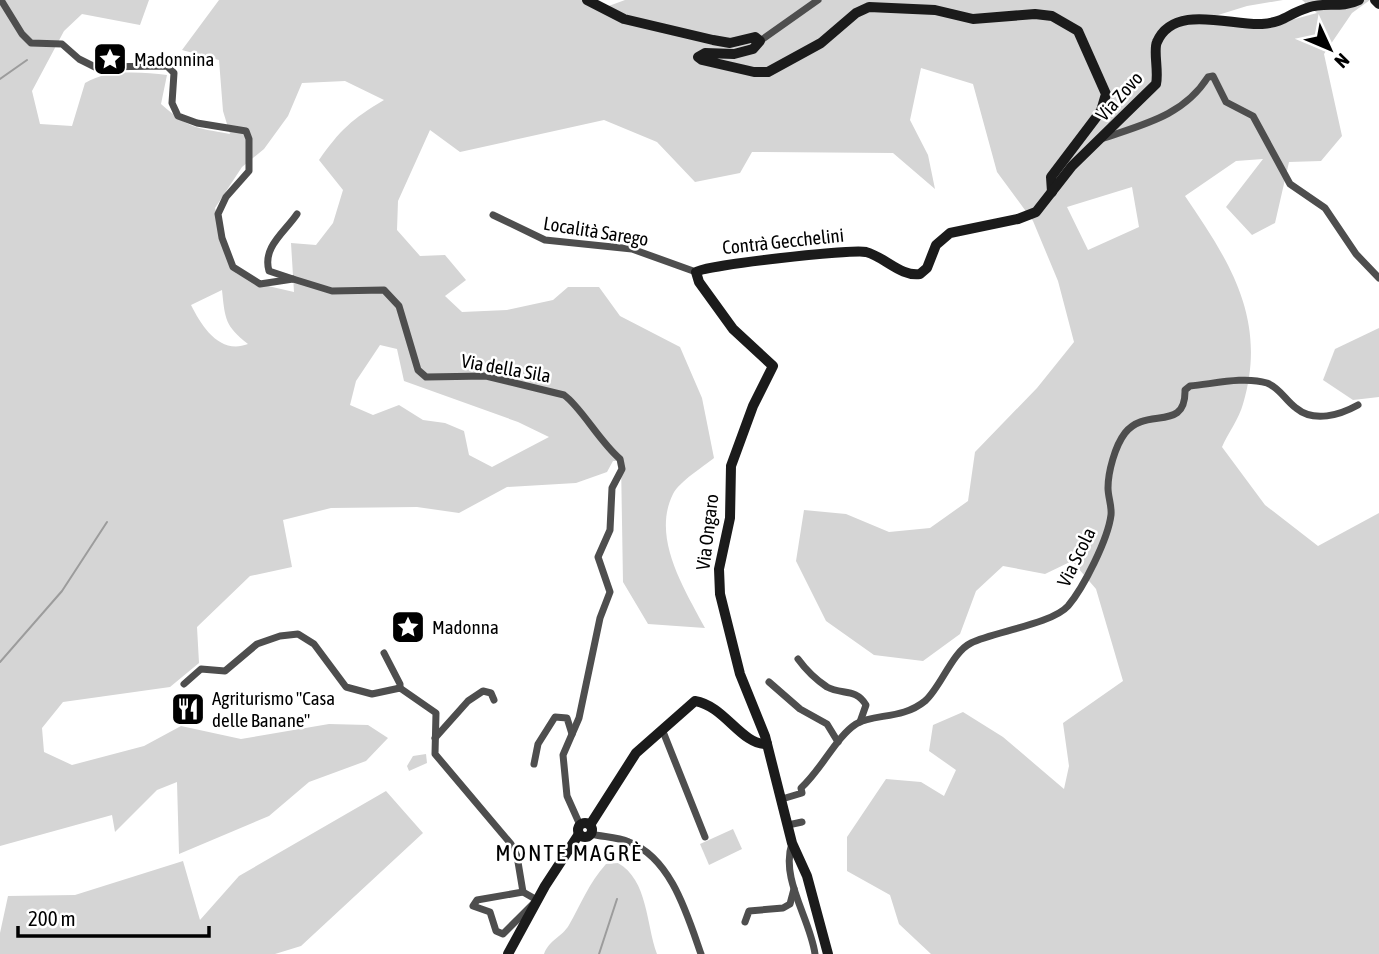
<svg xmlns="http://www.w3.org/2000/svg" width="1379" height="954" font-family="'Asap Condensed',sans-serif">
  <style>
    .green { fill: #d5d5d5; fill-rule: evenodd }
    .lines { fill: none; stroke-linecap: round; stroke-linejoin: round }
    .stream { stroke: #9c9c9c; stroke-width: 2 }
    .street { stroke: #4e4e4e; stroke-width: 7 }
    .secondary { stroke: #1b1b1b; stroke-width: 10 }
    .labels { text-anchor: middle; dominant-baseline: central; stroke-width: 5; stroke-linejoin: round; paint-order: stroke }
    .poi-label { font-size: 19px; fill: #000; stroke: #fff; text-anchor: start }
    .street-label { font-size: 19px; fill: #000; stroke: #fff }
    .quarter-label { font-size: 23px; letter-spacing: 2px; fill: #000; stroke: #fff }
  </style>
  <rect width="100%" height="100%" fill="#fff"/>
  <g class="green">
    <path d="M 0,0 L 149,0 L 140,25 L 82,14 L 64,31 L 32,91 L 40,124 L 72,126 L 85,83 C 108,69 141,72 167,75 L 161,104 C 190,129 193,127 230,134 L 223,111 L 219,60 L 182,50 L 219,0 L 595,0 L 606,7 L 625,0 L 1283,0 L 1247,6 L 1202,20 L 1262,28 L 1317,13 L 1302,0 L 1370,0 L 1352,13 L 1324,54 L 1342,136 L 1321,161 L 1289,162 L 1275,223 L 1252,235 L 1226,207 L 1263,159 L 1236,161 L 1185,196 C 1230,262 1268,320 1243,404 C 1239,419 1228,433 1222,447 L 1265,505 L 1318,546 L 1379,513 L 1379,954 L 931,954 L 899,924 L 890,895 L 847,871 L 847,837 L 886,779 L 921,782 L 944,796 L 956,770 L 929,751 L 933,725 L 963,712 L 1003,737 L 1064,789 L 1069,766 L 1063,723 L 1123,681 L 1096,589 L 1072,561 L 1045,574 L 1003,566 L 976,591 L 960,634 L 923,661 L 874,655 L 826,621 L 796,561 L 804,510 L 846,514 L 889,532 L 930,528 L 968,501 L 975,452 L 1037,388 L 1074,342 L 1058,281 L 1033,221 L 997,172 L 973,84 L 921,68 L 910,120 L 928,155 L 935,189 L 893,153 L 752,152 L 740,173 L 695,182 L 657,142 L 604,120 L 460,152 L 430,130 L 398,201 L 397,230 L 420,256 L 445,255 L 466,280 L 445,296 L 462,312 L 507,310 L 553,300 L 568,287 L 599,287 L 620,316 L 680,347 L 702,398 L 714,458 C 703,467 680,481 673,494 C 651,538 685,590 705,628 L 648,624 L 623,582 L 621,461 L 613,461 L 607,472 L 576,483 L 507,487 L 459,513 L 417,507 L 331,508 L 283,520 L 292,567 L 250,576 L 197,627 L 199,663 L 170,687 L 63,702 L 42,728 L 44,752 L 72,765 L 144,746 L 181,726 L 241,739 L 329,724 L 368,725 L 388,738 L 366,761 L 309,782 L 269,816 L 179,854 L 177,782 L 157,790 L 115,832 L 112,815 L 0,846 ZM 345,81 L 384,100 C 352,119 340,130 319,160 L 343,190 L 333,223 L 316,245 L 291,243 L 294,292 L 255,283 L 236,273 L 215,208 L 242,167 L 264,149 L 288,116 L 302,83 ZM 1132,187 L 1139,227 L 1088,250 L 1067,207 ZM 222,290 C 225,319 225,326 248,344 C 220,355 202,327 191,305 ZM 380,345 L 397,349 L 404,381 L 518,422 L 549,437 L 492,467 L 469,455 L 464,431 L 445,423 L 423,420 L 399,405 L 373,415 L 350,405 L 356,381 Z"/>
    <polygon points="1379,328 1379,397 1353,400 1323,380 1335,349"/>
    <polygon points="426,754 427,763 409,771 407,766 413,756"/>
    <polygon points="386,791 423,833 301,946 275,954 0,954 0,933 8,896 75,895 183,861 200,920 239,876"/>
    <polygon points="733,829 742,849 709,865 700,844"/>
    <path d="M 618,863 C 648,880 646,924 657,954 L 544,954 C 549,940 562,937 569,925 C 581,904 589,883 606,864 Z"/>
  </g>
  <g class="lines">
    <g class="stream">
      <polyline points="0,79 27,60"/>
      <polyline points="0,662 62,591 107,522"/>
      <polyline points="599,954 617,899"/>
    </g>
    <g class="street">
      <path d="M 1,0 L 22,34 L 31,43 L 62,44 L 79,59 L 95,67 L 167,66 L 174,73 L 172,103 L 178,116 L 197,123 L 246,131 L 249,139 L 249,171 L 226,197 L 218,214 L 222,238 L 233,267 L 260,284 L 293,279 L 332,291 L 384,290 L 399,306 L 418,370 L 426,377 L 486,376 L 564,395 C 581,407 599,441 620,459 L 622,469 L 612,488 L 610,530 L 598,557 L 610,592 L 600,618 L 579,718 L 563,755 L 567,796 L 580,825"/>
      <polyline points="760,41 818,0"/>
      <path d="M 1104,138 C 1145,124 1184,115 1208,77 L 1213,76 L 1226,102 L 1253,116 L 1290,184 L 1325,208 L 1356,254 L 1379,278"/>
      <polyline points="493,215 545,240 632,249 696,272"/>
      <path d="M 293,279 L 269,271 C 262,247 285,232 297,214"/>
      <polyline points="384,653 400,684 400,688"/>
      <path d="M 798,659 C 806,670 815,679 827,687 C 842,695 856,688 866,705 L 860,722"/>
      <polyline points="769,682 800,709 827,724 838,742"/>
      <polyline points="184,684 201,669 225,671 257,644 280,636 298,634 314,644 346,687 372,694 400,688 436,713 435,754 511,844 517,856 523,892"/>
      <polyline points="662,729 705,837"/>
      <polyline points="435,738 468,701 483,691 491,693 494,700"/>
      <polyline points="534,764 538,744 555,717 567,718 572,734"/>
      <path d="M 782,799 L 802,793 L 801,788 C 822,769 836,737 856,724 C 874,713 902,720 925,701 C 941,687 952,652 971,643 C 993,632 1052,624 1068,606 C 1084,587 1108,539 1111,515 C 1112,506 1108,497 1108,488 C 1108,472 1115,446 1125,433 C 1146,406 1186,433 1185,390 L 1190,386 C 1213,384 1244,376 1267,383 C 1280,388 1285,400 1296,408 C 1314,423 1340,415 1358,405"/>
      <polyline points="788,825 802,822"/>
      <path d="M 591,834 C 603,837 617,837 629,842 C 671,858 687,914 701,954"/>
      <path d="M 792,843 C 780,879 810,918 815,954"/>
      <polygon points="523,892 537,900 503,934 496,931 490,912 473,906 477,900"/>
      <polyline points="745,922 749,911 783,908 790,904 794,889"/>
    </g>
    <g class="secondary">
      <polyline points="587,0 624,19 713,40 730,43 755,37 760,41 753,49 734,54 705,53 698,57 702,60 754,72 768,72 821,43 856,13 869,7 935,10 973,19 1035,14 1052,16 1078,31 1106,94 1101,111 1051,177 1052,192"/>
      <polyline points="1375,0 1379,4"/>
      <circle cx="585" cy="830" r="7"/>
      <path d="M 590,825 L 636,753 L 695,701 C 725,706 741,745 767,744"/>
      <polyline points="508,954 545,886 579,834"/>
      <path d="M 828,954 L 807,876 L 792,843 L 765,736 L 740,674 L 720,594 L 719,569 L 730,518 L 731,466 L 753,406 L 773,366 L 733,329 L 699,282 L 696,272 C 704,265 852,249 866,252 C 885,257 901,277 920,274 L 927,268 L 936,245 L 950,233 L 1018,219 L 1036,212 L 1072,166 L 1156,84 C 1159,72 1153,50 1157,42 C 1174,3 1231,26 1262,24 C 1285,22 1288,14 1307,8 C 1324,1 1341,9 1359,0"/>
    </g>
  </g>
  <defs>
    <g id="sight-square" transform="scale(1.75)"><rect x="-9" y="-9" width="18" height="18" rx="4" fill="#000" stroke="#fff"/><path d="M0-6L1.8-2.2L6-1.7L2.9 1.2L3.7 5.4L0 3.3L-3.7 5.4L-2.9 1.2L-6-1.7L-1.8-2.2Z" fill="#fff"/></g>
    <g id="restaurant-square" transform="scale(1.75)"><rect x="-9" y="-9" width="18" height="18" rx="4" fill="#000" stroke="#fff"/><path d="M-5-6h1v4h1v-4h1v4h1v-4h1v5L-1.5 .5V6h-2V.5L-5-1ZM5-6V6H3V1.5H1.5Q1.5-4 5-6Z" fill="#fff"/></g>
  </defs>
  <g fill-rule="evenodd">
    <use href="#sight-square" x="110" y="59"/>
    <use href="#sight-square" x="408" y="627"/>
    <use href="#restaurant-square" x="188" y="709"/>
  </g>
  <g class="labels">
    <g class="poi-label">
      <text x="134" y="59">Madonnina</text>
      <text x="432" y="627">Madonna</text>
      <text x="212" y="698">Agriturismo "Casa<tspan x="212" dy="22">delle Banane"</tspan></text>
    </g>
    <g class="street-label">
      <text transform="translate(1119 96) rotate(-48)">Via Zovo</text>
      <text transform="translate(596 231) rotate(9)">Località Sarego</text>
      <text transform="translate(783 241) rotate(-6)">Contrà Gecchelini</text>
      <text transform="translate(506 368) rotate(10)">Via della Sila</text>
      <text transform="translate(707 532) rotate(-83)">Via Ongaro</text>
      <text transform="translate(1076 557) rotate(-64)">Via Scola</text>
    </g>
    <g class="quarter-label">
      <text x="569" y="853">MONTE MAGRÈ</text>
    </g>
  </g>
  <g transform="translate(1330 49) rotate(134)" stroke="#ffffff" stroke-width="5" paint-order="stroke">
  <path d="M0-5L12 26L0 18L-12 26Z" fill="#000000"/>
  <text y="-10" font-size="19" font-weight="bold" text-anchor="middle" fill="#000000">N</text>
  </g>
  <path d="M18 926v10h191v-10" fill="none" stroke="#000000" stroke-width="3.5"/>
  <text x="28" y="926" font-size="21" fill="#000000" stroke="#ffffff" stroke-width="5" paint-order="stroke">200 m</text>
</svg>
